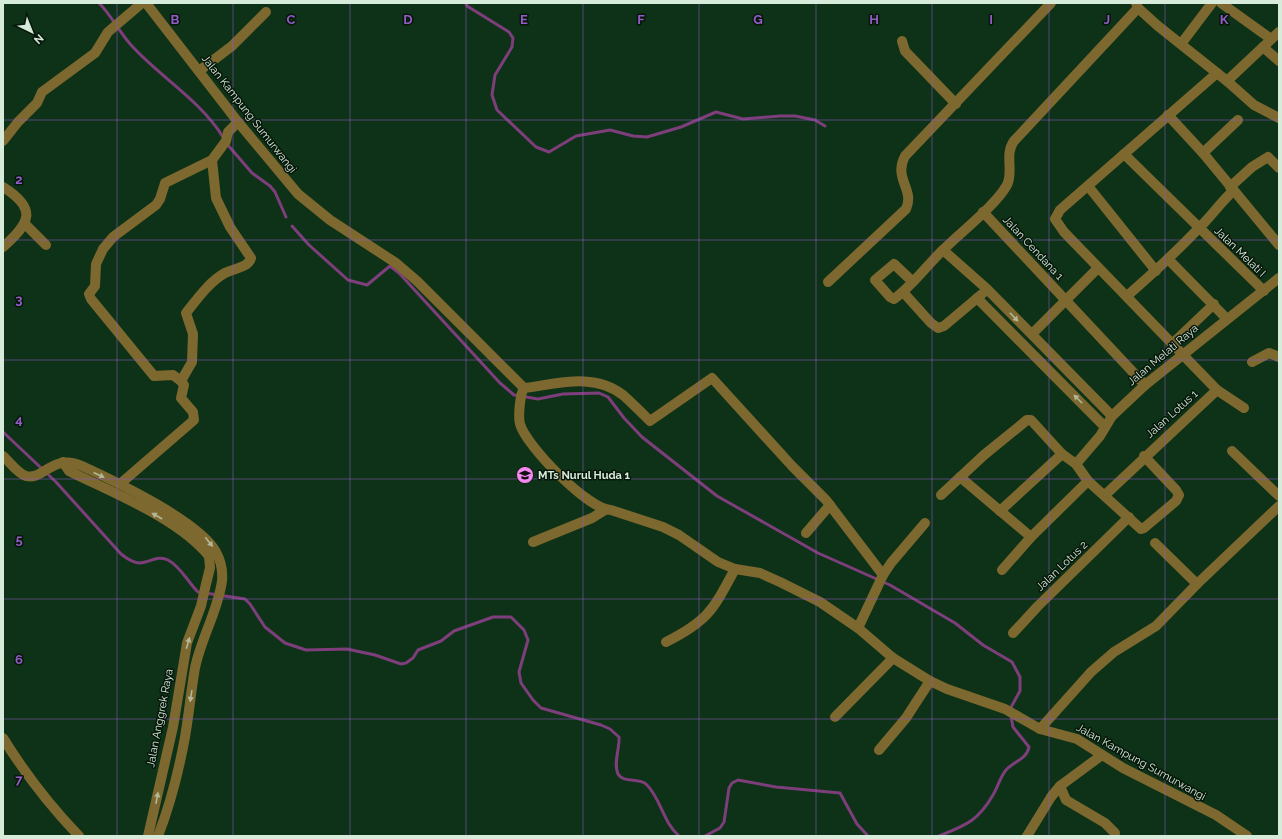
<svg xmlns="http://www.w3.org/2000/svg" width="1282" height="839" font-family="Raleway,sans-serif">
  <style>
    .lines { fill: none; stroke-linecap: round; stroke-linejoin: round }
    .stream { stroke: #7e3e7b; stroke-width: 3 }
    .minor { stroke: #7d682f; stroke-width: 10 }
    .oneway { fill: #b3b796 }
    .grid { fill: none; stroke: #925cc6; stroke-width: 1; stroke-opacity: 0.55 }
    .labels { text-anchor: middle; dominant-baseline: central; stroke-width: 3; stroke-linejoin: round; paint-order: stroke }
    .street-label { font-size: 11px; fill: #d7ebda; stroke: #07160a }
    .poi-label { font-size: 11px; font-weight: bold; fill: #d7ebda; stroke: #07160a; text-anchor: start }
    .grid-label { font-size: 13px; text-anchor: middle; font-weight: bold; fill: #925cc6; stroke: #07160a; stroke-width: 3; stroke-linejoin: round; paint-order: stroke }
  </style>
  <rect width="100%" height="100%" fill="#0d3217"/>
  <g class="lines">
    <g class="stream">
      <path d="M 99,3 C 112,16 119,32 131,45 C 160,77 200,100 223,137"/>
      <polyline points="466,3 467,6 509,32 513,38 512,47 495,75 492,95 497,110 536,147 549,152 576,136 610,130 633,136 647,137 681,127 716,112 743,119 780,116 795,116 815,120 825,126"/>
      <polyline points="227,144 252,173 270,186 275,192 286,217"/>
      <polyline points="292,226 309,245 348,280 367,285 390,266 399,273 500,383 514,395 538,399 563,394 599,393 608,397 624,418 642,437 717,496 818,553 890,585 955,623 983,645 1012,662 1020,677 1020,691 1010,709"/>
      <path d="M 3,432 L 56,482 L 121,554 C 126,558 133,563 140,563 C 150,562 158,555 168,560 C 181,567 187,581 198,592 L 245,599 L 250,604 L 265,627 L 285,643 L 306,650 L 347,649 L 375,655 L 401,664 L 406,663 L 413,658 L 418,650 L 441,641 L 454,631 L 493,617 L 511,617 L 524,630 L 528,640 L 519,672 L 521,683 L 533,700 L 541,708 L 601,725 L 610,729 L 619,737 C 620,748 613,763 618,774 C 623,783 639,778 646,784 C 661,798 662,821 679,836"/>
      <polyline points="705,836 720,828 724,822 729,788 732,783 738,780 776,787 840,793 857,824 868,836"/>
      <path d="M 939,836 C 966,825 978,821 993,795 C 998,787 1000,777 1006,770 C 1014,761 1027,759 1029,747 L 1013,727 L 1011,716"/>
    </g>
    <g class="minor">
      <polyline points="146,3 238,122 298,194 330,220 396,263 417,281 524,388"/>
      <polyline points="1136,3 1138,8 1158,26 1227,81 1254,105 1279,118"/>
      <polyline points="1221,3 1271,39"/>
      <polyline points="902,41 905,51 956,104"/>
      <polyline points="1181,44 1212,3"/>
      <polyline points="1263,47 1279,61"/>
      <polyline points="199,71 232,46 266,12"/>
      <polyline points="1217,73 1060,210 1055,219 1064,232 1217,390 1244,408"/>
      <polyline points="1227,81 1279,32"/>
      <polyline points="1168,115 1203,153 1279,245"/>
      <polyline points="3,141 18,122 37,103 42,92 95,53 108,32 142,3"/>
      <polyline points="1203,153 1238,120"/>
      <polyline points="1124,154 1264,291"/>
      <polyline points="1088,186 1156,271"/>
      <path d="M 3,187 C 38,209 30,223 3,247"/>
      <polyline points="1230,187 1252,167 1268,157 1279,168"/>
      <polyline points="983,212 1145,385"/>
      <polyline points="25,224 46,245"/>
      <polyline points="943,250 987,289 1112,416"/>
      <polyline points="1168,259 1227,319"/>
      <path d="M 828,282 L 906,209 C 915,189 893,179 905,156 L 1051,3"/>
      <path d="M 913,282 L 894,264 L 875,280 L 890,297 L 894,299 C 913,285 927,265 944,249 C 961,232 996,205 1007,185 C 1014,171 1004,155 1014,141 L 1138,8"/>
      <polyline points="903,292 931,323 938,328 944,326 982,294"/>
      <path d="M 1127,296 C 1151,275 1175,253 1197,230 C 1210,218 1220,203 1233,191"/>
      <polyline points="977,298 1105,427"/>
      <polyline points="1032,334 1098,268"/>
      <polyline points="1172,344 1214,304"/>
      <polyline points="1252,362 1269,353 1279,357"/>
      <polyline points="181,381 173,375 154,376 91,299 89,294 95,286 96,264 103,249 113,237 156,205 160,199 165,183 212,160 226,141 228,132 238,122"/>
      <path d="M 524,388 C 520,394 518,416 520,424 C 526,446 589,510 611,510 L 663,527 L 679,535 L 718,562 L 735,569 L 760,573 L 780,582 L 820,602 L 858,628 L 893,658 L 930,681 L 947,689 L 1005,709 L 1040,729 L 1077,739 L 1123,768 L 1216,815 L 1247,836"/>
      <path d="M 524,388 C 557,384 594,372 623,395 C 632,403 641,412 650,421 L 712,378 L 792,466 L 826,500 L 883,575"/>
      <polyline points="1232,451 1279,496"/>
      <path d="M 3,456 C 10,462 17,473 26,476 C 43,481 52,453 82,466 C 115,481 200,522 216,552 C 221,561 223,570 222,581 C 218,611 201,638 195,668 C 191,691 189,714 185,737 C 179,770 170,805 158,836"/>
      <path d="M 63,462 L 69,471 C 113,493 178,518 209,556 L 210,568 L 206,584 L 201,606 L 187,643 L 173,727 L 148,836"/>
      <polyline points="1076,464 1100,436 1112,416 1145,385 1279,278"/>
      <polyline points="960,477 1031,537"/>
      <path d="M 120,484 L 194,420 L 193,412 L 181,398 L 184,385 L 181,381 L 192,362 L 193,334 L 186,313 C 197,299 210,281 225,273 C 234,268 248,268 251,258 L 230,227 L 216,198 L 212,160"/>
      <polyline points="941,495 984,455 1027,420 1031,420 1062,454 1076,464 1088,481 1141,529 1144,528 1176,501 1179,495 1176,490 1144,456"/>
      <polyline points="1105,495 1217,390"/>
      <polyline points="1000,511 1062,454"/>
      <polyline points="806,533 830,505"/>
      <polyline points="533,542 592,518 605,510"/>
      <polyline points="1155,543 1197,584"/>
      <polyline points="1002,570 1031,537 1088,481"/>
      <polyline points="858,628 883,575 891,563 925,523"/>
      <polyline points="1013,633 1038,606 1129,517"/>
      <path d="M 666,642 C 708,621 713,610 735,569"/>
      <polyline points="835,717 893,658"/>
      <polyline points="1040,729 1091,672 1114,652 1156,626 1197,584 1279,506"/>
      <path d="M 3,738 C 26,775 49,805 79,836"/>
      <polyline points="879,750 906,718 930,681"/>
      <polyline points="1060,786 1066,800 1105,823 1115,833"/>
      <polyline points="1027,836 1051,797 1060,786 1102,755"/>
    </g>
  </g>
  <defs><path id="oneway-solid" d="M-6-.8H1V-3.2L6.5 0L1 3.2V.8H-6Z"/></defs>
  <g class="oneway">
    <use href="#oneway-solid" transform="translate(1014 317) rotate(46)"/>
    <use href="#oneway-solid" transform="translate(1078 399) rotate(-135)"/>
    <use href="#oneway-solid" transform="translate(99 475) rotate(25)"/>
    <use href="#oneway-solid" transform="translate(157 516) rotate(-150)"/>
    <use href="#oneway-solid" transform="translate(209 542) rotate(51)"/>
    <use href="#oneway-solid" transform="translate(188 643) rotate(-74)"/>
    <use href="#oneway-solid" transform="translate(191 696) rotate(99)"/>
    <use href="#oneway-solid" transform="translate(157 798) rotate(-79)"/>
  </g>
  <path class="grid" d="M 117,3 L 117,836M 233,3 L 233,836M 350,3 L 350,836M 466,3 L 466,836M 583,3 L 583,836M 699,3 L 699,836M 816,3 L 816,836M 932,3 L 932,836M 1049,3 L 1049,836M 1165,3 L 1165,836M 3,120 L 1279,120M 3,240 L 1279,240M 3,360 L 1279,360M 3,479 L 1279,479M 3,599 L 1279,599M 3,719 L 1279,719"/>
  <defs>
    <g id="school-disc" transform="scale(0.9)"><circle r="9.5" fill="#f589ef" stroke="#07160a"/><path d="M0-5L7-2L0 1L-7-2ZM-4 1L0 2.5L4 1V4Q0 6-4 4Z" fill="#111"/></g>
  </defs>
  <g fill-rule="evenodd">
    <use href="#school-disc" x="525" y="475"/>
  </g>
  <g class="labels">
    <g class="street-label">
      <text transform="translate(249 114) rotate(52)">Jalan Kampung Sumurwangi</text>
      <text transform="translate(1033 248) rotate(47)">Jalan Cendana 1</text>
      <text transform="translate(1240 252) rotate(44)">Jalan Melati I</text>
      <text transform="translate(1163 355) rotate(-40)">Jalan Melati Raya</text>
      <text transform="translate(1172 414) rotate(-42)">Jalan Lotus 1</text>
      <text transform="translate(1062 566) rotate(-44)">Jalan Lotus 2</text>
      <text transform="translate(160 718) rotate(-79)">Jalan Anggrek Raya</text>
      <text transform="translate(1141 762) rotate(29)">Jalan Kampung Sumurwangi</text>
    </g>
    <g class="poi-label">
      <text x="538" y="475">MTs Nurul Huda 1</text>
    </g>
  </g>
  <g class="grid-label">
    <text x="175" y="24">B</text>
    <text x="291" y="24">C</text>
    <text x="408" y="24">D</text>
    <text x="524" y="24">E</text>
    <text x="641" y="24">F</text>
    <text x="758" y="24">G</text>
    <text x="874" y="24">H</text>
    <text x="991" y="24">I</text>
    <text x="1107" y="24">J</text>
    <text x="1224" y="24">K</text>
    <text x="19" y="184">2</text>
    <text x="19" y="304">3</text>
    <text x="19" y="424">4</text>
    <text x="19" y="544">5</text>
    <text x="19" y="664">6</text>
    <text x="19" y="784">7</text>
  </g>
  <rect width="1282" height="839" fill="none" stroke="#d7ebda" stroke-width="8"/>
  <g transform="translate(32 32) rotate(137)" stroke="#07160a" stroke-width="3" paint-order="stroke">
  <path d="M0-3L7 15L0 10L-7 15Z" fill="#d7ebda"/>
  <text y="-6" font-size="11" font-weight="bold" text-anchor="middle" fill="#d7ebda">N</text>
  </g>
</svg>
